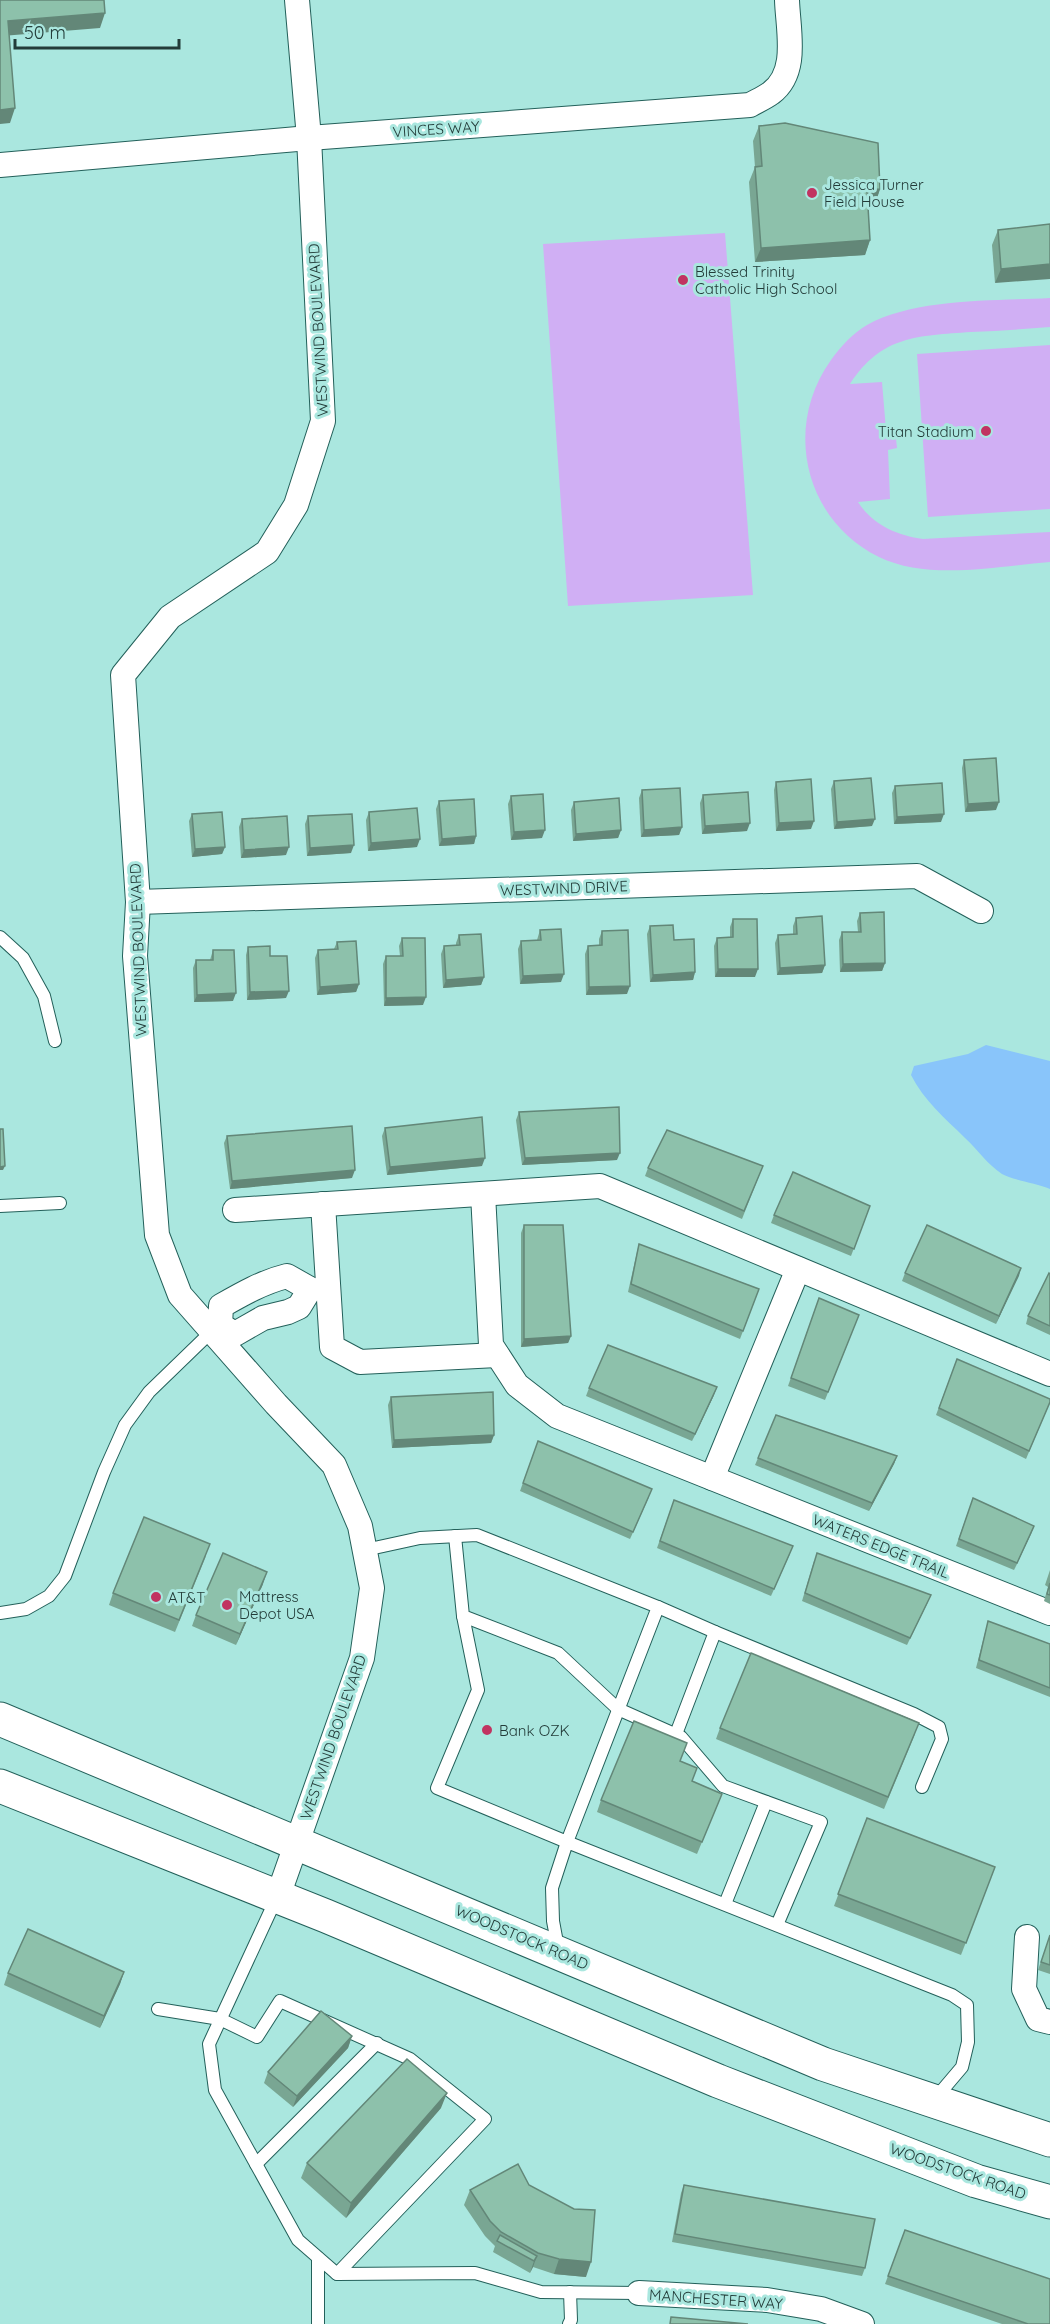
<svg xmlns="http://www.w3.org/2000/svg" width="1050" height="2324" font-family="Quicksand,sans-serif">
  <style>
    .green { fill: #d0aff4 }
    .water { fill: #89c5fa }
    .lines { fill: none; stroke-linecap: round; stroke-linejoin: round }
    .service-casing { stroke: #23605a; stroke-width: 14 }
    .minor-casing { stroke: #23605a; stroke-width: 26 }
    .primary-casing { stroke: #23605a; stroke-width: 35 }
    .service { stroke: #fff; stroke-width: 12 }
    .minor { stroke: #fff; stroke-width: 24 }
    .primary { stroke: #fff; stroke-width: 33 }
    .wall { fill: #79a693 }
    .shaded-wall { fill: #638778 }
    .building { fill: #8dc1ab; stroke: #638778; stroke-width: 1.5 }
    .poi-dot { fill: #c13361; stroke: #aae7df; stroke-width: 2 }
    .labels { text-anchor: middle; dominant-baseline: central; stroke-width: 6; stroke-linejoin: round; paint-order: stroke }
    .street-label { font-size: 15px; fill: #233c39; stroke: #aae7df }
    .poi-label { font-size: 15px; fill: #233c39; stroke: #aae7df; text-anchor: start }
  </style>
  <rect width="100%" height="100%" fill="#aae7df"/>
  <g class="green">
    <polygon points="725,233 753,595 568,606 543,244"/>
    <path d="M 1050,298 L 1050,327 C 1024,329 998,331 971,332 C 918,336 882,335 850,384 L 882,382 L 886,430 L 895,430 L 897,448 L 888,450 L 890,499 L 858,502 C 873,525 896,535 923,539 L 1050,532 L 1050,562 C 997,566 928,581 879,557 C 804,520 783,427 831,360 C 841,346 853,333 867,325 C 915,298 995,301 1050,298 Z"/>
    <polygon points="1050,345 1050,509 928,517 917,354"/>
  </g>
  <path class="water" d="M 986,1045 L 1050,1061 L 1050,1189 C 1036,1183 1012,1180 1002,1174 C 987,1164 978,1150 965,1138 C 945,1118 924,1101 911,1075 L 914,1066 L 968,1054 Z"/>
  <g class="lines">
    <g class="service-casing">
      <g id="service">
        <polyline points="0,937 23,958 44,996 55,1041"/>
        <polyline points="0,1206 60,1203"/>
        <polyline points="455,1536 463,1616 558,1653 618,1709 681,1737 723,1786 821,1822 777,1925"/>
        <polyline points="365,1550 420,1538 477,1535 658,1607 567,1842 437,1788 478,1690 463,1616"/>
        <polyline points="658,1607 715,1632 676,1734"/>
        <polyline points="0,1613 26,1609 49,1596 65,1576 104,1472 125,1425 149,1392 211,1332"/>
        <polyline points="715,1632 914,1714 939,1727 942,1739 922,1787"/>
        <polyline points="276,1899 209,2044 215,2090 298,2240 337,2274 475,2273 541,2292 639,2293"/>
        <polyline points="725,1904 766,1802"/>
        <polyline points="558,1948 553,1921 552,1888 567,1842 952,1995 967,2005 968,2042 962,2067 934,2100"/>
        <polyline points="158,2009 220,2019 257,2037 280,2001 410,2059 485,2119 337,2274"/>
        <polyline points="256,2164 377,2043"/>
        <polyline points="318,2258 318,2324"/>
        <polyline points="569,2324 571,2320 570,2292"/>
      </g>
    </g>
    <g class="minor-casing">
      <g id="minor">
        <path d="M 0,165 L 309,138 L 750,105 C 757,101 764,98 771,93 C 799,72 788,31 787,0"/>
        <polyline points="138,902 917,876 981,911"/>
        <polyline points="483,1194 491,1345 517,1385 557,1416 1050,1613"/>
        <polyline points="323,1204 332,1347 360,1362 497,1355"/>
        <polyline points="235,1210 600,1186 1050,1374"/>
        <path d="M 220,1325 L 221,1306 C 242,1294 263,1282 287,1276 L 310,1289"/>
        <polyline points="220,1325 235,1334 263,1318 288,1312 299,1307 310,1289"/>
        <polyline points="712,1478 798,1269"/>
        <polyline points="278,1896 362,1658 372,1588 360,1526 334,1465 276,1404 180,1295 157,1235 135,956 138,902 123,675 170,617 267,552 296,505 323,421 309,138 297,0"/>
        <polyline points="1027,1937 1024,1989 1038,2019 1050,2022"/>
        <polyline points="639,2293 767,2300 821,2309 862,2324"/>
      </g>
    </g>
    <g class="primary-casing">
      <g id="primary">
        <polyline points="0,1719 823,2064 1050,2140"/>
        <polyline points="0,1786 326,1916 718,2081 976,2181 1050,2202"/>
      </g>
    </g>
    <use href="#service" class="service"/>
    <use href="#minor" class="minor"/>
    <use href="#primary" class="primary"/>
  </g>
  <g class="wall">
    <polygon points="759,126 880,189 875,204 868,205 870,240 865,255 755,262 749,182 755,167 753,141"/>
    <polygon points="1050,224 995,283 992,245 998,230"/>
    <polygon points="964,760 996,810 965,812 962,768"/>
    <polygon points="834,781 872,826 834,829 831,789"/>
    <polygon points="776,782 811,829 776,831 774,790"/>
    <polygon points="895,786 941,822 894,824 892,793"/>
    <polygon points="642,790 682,827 679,835 641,837 639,798"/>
    <polygon points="703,795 747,831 702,834 700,803"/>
    <polygon points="511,796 542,838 511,840 508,804"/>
    <polygon points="439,801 476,836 474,844 439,846 436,809"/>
    <polygon points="574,802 621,830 618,838 573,841 571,810"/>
    <polygon points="369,812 417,847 368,851 366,820"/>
    <polygon points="192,814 225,847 222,854 192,857 189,821"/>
    <polygon points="308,816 351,853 307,856 305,824"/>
    <polygon points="242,819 286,855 241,858 239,827"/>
    <polygon points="860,913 885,963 882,971 840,972 839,940 842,932 858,932 857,921"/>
    <polygon points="796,918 825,965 822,973 777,975 775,943 778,935 793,935 793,926"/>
    <polygon points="733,919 755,977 715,977 714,946 717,938 730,938 730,927"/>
    <polygon points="650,926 674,940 695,972 693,980 650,982 647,934"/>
    <polygon points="540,930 561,982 520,984 518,949 521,941 537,940"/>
    <polygon points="602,931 627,994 586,995 585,954 588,946 599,945 599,939"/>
    <polygon points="459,935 484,977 481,985 443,988 441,954 444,946 456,946 456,943"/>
    <polygon points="402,938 423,1005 384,1006 383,964 386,956 400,956 399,946"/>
    <polygon points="337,942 359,984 356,992 317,995 315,958 318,950 334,949"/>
    <polygon points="248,947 270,956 286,998 247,1000 246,955"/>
    <polygon points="213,950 233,1001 194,1002 193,968 196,960 210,960"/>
    <polygon points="519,1112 617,1160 522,1165 516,1120"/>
    <polygon points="385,1128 482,1166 387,1175 382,1136"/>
    <polygon points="227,1136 352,1178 230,1189 224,1143"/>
    <polygon points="763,1166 742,1219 645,1176 648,1168"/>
    <polygon points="870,1206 851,1256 771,1223 774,1215"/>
    <polygon points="524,1225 571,1336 568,1343 521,1347 521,1233"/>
    <polygon points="639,1244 759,1289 740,1339 628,1292 637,1252"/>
    <polygon points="1021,1268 996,1324 902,1281 905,1273"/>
    <polygon points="1050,1274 1050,1335 1026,1324 1028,1316"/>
    <polygon points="819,1298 859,1315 825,1400 788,1386"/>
    <polygon points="957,1359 1048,1407 1026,1459 936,1415"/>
    <polygon points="589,1388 714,1395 692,1441 586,1396"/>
    <polygon points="391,1397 494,1435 491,1443 392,1448 388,1405"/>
    <polygon points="538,1441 649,1497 630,1539 520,1491"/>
    <polygon points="897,1456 894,1464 869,1511 755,1465 758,1458"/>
    <polygon points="973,1498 1034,1526 1014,1570 956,1546"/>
    <polygon points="674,1500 790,1554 771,1596 657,1548"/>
    <polygon points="206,1556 175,1632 109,1605 113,1593"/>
    <polygon points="814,1561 928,1602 907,1645 802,1601"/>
    <polygon points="1050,1570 1050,1604 1044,1601 1048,1587 1045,1585"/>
    <polygon points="263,1584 236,1645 192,1626 196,1615"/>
    <polygon points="988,1621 1050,1644 1050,1697 976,1668"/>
    <polygon points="720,1728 915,1734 884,1809 716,1739"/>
    <polygon points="680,1761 692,1781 722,1794 697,1854 597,1812 601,1800"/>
    <polygon points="867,1818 995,1867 961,1955 834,1906"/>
    <polygon points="1050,1935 1050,1974 1038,1970"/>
    <polygon points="124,1972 120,1984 100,2028 4,1985 8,1973"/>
    <polygon points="352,2036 348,2048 293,2107 264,2083 268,2072"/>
    <polygon points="441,2108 346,2218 301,2178 307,2163"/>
    <polygon points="529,2185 586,2277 554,2274 533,2267 530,2273 493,2252 495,2246 485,2236 464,2205 470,2190"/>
    <polygon points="684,2185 865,2268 862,2276 672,2242 681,2193"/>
    <polygon points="905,2230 1050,2324 1002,2324 885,2284"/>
  </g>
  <g class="shaded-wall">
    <polygon points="105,13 100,28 2,36 8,21"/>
    <polygon points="15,108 10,123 0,124 0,110"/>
    <polygon points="880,189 875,204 861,205 867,190"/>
    <polygon points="870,240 865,255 755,262 761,248"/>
    <polygon points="1050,264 1050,279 995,283 1001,269"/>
    <polygon points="999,802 996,810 965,812 968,804"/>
    <polygon points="944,814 941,822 894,824 897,817"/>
    <polygon points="875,819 872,826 834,829 837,822"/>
    <polygon points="814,821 811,829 776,831 779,823"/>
    <polygon points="750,823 747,831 702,834 705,826"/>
    <polygon points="682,827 679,835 641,837 644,830"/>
    <polygon points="545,830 542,838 511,840 514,832"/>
    <polygon points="621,830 618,838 573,841 576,834"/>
    <polygon points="476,836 474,844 439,846 442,839"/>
    <polygon points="420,839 417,847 368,851 371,843"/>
    <polygon points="354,845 351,853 307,856 310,848"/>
    <polygon points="225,847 222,854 192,857 195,849"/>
    <polygon points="289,847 286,855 241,858 244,850"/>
    <polygon points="885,963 882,971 840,972 843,964"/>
    <polygon points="825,965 822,973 777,975 780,968"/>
    <polygon points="718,969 758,969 755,977 715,977"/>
    <polygon points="695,972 693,980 650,982 653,975"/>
    <polygon points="564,974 561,982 520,984 523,976"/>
    <polygon points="484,977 481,985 443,988 446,980"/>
    <polygon points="359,984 356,992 317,995 320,987"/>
    <polygon points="630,986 627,994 586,995 589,987"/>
    <polygon points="289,991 286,998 247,1000 250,992"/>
    <polygon points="236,993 233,1001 194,1002 197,995"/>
    <polygon points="426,997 423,1005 384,1006 386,998"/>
    <polygon points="620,1153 617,1160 522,1165 525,1158"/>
    <polygon points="485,1158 482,1166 387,1175 390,1167"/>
    <polygon points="5,1166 3,1170 0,1170 0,1167"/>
    <polygon points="355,1170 352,1178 230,1189 232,1181"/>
    <polygon points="1021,1268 1019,1276 996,1324 999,1316"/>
    <polygon points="571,1336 568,1343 521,1347 524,1339"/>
    <polygon points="717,1387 714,1395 692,1441 695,1434"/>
    <polygon points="494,1435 491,1443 392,1448 394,1440"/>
    <polygon points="897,1456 894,1464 869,1511 872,1503"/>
    <polygon points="1034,1526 1031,1534 1014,1570 1017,1563"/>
    <polygon points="267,1572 263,1584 236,1645 240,1634"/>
    <polygon points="124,1972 120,1984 100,2028 104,2016"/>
    <polygon points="352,2036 348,2048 293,2107 297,2096"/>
    <polygon points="447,2093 441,2108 346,2218 351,2203"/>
    <polygon points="537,2256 533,2267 530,2273 534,2261"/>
    <polygon points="559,2259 591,2262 586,2277 554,2274"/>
  </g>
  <g class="building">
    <polygon points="0,0 104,0 105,13 8,21 15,108 0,110"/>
    <polygon points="785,123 878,143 880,189 867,190 870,240 761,248 755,167 762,166 759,126"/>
    <polygon points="1050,224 1050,264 1001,269 998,230"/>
    <polygon points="996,758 999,802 968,804 964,760"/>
    <polygon points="871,778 875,819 837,822 834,781"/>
    <polygon points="811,779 814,821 779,823 776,782"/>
    <polygon points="942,783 944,814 897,817 895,786"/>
    <polygon points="680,788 682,827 644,830 642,790"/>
    <polygon points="748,792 750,823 705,826 703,795"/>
    <polygon points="543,794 545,830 514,832 511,796"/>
    <polygon points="619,798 621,830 576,834 574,802"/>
    <polygon points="474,799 476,836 442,839 439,801"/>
    <polygon points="417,808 420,839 371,843 369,812"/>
    <polygon points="222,812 225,847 195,849 192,814"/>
    <polygon points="352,814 354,845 310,848 308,816"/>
    <polygon points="287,816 289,847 244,850 242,819"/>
    <polygon points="884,912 885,963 843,964 842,932 861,932 860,913"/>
    <polygon points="822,916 825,965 780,968 778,935 797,934 796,918"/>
    <polygon points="733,919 757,919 758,969 718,969 717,938 733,937"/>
    <polygon points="673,925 674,940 694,939 695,972 653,975 650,926"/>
    <polygon points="561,929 564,974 523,976 521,941 541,940 540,930"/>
    <polygon points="628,930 630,986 589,987 588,946 602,945 602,931"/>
    <polygon points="481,934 484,977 446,980 444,946 460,945 459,935"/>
    <polygon points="402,938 425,938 426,997 386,998 386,956 403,956"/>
    <polygon points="356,941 359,984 320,987 318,950 338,949 337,942"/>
    <polygon points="270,946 270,956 287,956 289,991 250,992 248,947"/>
    <polygon points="213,950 234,950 236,993 197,995 196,960 213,960"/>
    <polygon points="619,1107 620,1153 525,1158 519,1112"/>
    <polygon points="482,1117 485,1158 390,1167 385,1128"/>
    <polygon points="352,1126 355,1170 232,1181 227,1136"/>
    <polygon points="0,1129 3,1129 5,1166 0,1167"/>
    <polygon points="667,1130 763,1166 744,1211 648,1168"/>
    <polygon points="793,1172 870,1206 854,1249 774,1215"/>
    <polygon points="524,1225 563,1225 571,1336 524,1339"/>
    <polygon points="927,1225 1021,1268 999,1316 905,1273"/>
    <polygon points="639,1244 759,1289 743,1331 631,1284"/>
    <polygon points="1049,1273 1050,1274 1050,1326 1028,1316"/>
    <polygon points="819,1298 859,1315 828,1392 791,1378"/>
    <polygon points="608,1345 717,1387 695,1434 589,1388"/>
    <polygon points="957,1359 1050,1399 1050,1402 1029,1451 939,1408"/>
    <polygon points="493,1392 494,1435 394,1440 391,1397"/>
    <polygon points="776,1415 897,1456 872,1503 758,1458"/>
    <polygon points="538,1441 652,1489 633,1532 523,1483"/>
    <polygon points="973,1498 1034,1526 1017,1563 959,1539"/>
    <polygon points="674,1500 793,1546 774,1589 660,1541"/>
    <polygon points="144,1517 210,1544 179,1620 113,1593"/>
    <polygon points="223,1553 267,1572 240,1634 196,1615"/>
    <polygon points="817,1553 931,1595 910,1638 805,1593"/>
    <polygon points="1050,1583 1050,1595 1047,1594"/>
    <polygon points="988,1621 1050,1644 1050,1688 979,1660"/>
    <polygon points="751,1653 919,1723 888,1797 720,1728"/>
    <polygon points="634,1721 687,1743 680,1761 697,1768 692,1781 722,1794 702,1842 601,1800"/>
    <polygon points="867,1818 995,1867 966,1943 838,1894"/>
    <polygon points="28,1929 124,1972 104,2016 8,1973"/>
    <polygon points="1050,1935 1050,1965 1041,1962"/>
    <polygon points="321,2011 352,2036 297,2096 268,2072"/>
    <polygon points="407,2059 447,2093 351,2203 307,2163"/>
    <polygon points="518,2164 529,2185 574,2209 595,2210 591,2262 559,2259 538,2253 501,2232 490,2221 470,2190"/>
    <polygon points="684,2185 875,2219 865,2268 675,2234"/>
    <polygon points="905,2230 1050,2279 1050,2324 1028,2324 888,2276"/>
    <polygon points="500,2235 537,2256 534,2261 497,2241"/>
    <polygon points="671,2317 748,2324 670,2324"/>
  </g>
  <g class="poi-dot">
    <circle cx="812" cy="193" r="6"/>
    <circle cx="683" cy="280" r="6"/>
    <circle cx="986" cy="431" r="6"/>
    <circle cx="156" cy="1597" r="6"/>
    <circle cx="227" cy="1605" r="6"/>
    <circle cx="487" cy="1730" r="6"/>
  </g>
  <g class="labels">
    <g class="street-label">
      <text transform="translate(436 129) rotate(-4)">VINCES WAY</text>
      <text transform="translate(318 330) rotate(-93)">WESTWIND BOULEVARD</text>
      <text transform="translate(564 888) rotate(-2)">WESTWIND DRIVE</text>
      <text transform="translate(138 950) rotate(-92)">WESTWIND BOULEVARD</text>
      <text transform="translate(881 1546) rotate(22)">WATERS EDGE TRAIL</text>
      <text transform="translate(333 1737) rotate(-71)">WESTWIND BOULEVARD</text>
      <text transform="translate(522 1937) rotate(23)">WOODSTOCK ROAD</text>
      <text transform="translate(958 2171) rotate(19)">WOODSTOCK ROAD</text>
      <text transform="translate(716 2299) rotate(4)">MANCHESTER WAY</text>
    </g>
    <g class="poi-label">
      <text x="824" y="184">Jessica Turner<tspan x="824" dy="17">Field House</tspan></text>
      <text x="695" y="271">Blessed Trinity<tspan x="695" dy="17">Catholic High School</tspan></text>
      <text x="974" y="431" text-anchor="end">Titan Stadium</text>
      <text x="239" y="1596">Mattress<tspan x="239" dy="17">Depot USA</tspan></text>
      <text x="168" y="1597">AT&amp;T</text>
      <text x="499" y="1730">Bank OZK</text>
    </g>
  </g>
  <path d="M15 39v9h164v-9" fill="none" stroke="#233c39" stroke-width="3"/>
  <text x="24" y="39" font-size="18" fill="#233c39" stroke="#aae7df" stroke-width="4.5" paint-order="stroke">50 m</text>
</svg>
